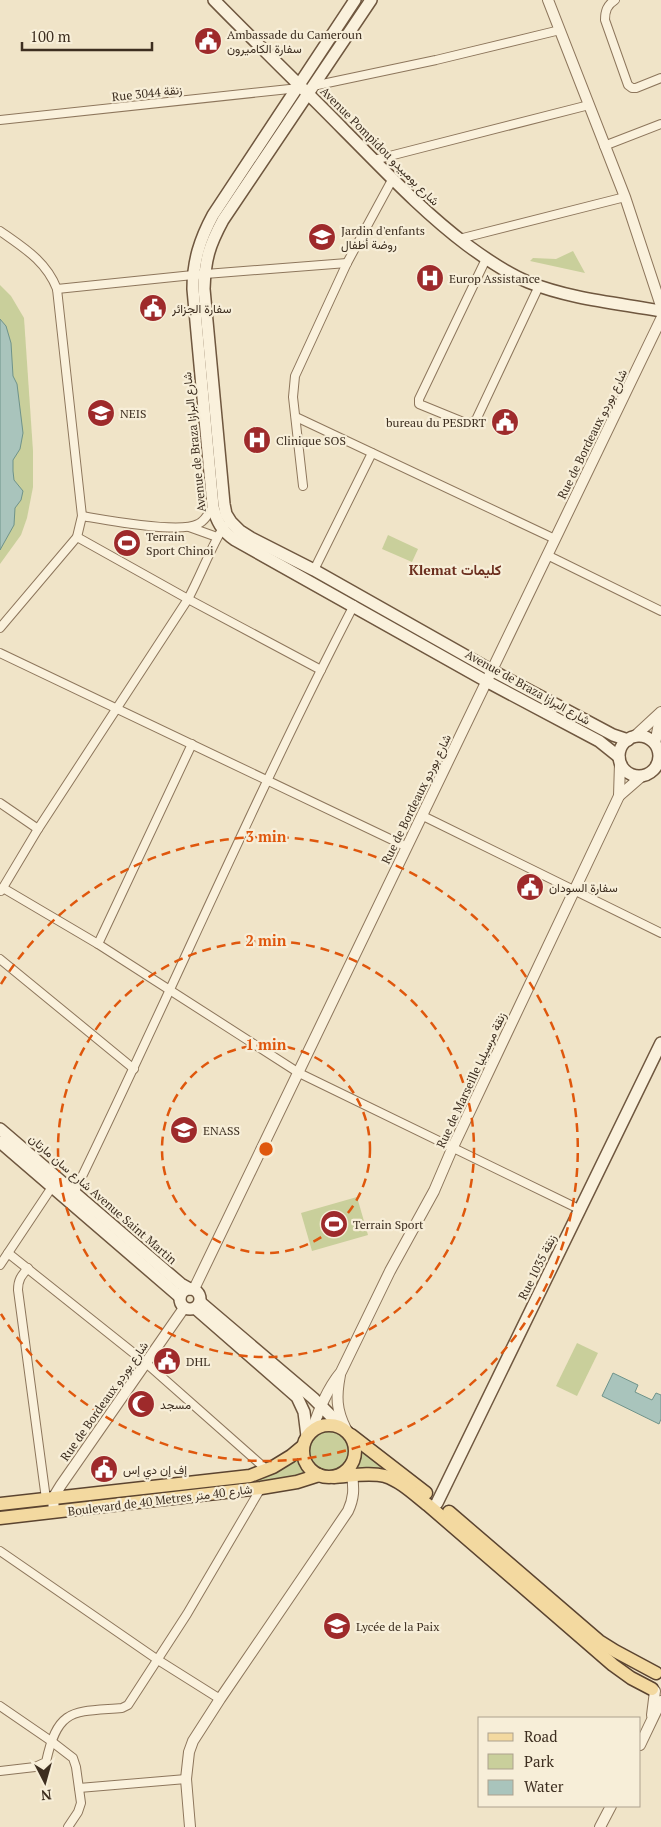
<svg xmlns="http://www.w3.org/2000/svg" width="661" height="1827" font-family="'PT Serif',Vazirmatn,serif">
  <style>
    .green { fill: #c9cf9b }
    .water { fill: #a9c4bc; stroke: #6f938a }
    .lines { fill: none; stroke-linecap: round; stroke-linejoin: round }
    .minor-casing { stroke: #8d765c; stroke-width: 10 }
    .tertiary-casing { stroke: #8d765c; stroke-width: 12 }
    .secondary-casing { stroke: #6f573f; stroke-width: 14 }
    .primary-casing { stroke: #5b4430; stroke-width: 15 }
    .minor { stroke: #faf1dc; stroke-width: 8 }
    .tertiary { stroke: #faf1dc; stroke-width: 10 }
    .secondary { stroke: #faf1dc; stroke-width: 11 }
    .primary { stroke: #f3d9a0; stroke-width: 12 }
    .ring { fill: none; stroke: #df570d; stroke-width: 2.5; stroke-dasharray: 9 6 }
    .labels { text-anchor: middle; dominant-baseline: central; stroke-width: 4.5; stroke-linejoin: round; paint-order: stroke }
    .poi-label { font-size: 12px; fill: #3d2e20; stroke: #f7eed8; text-anchor: start }
    .street-label { font-size: 12px; fill: #3d2e20; stroke: #f7eed8 }
    .neighbourhood-label { font-size: 14px; font-weight: bold; fill: #6b2e1e; stroke: #f7eed8 }
    .centre { fill: #df570d; stroke: #f7eed8; stroke-width: 2.5 }
    .ring-label { font-size: 15px; text-anchor: middle; font-weight: bold; fill: #df570d; stroke: #f7eed8; stroke-width: 4.5; stroke-linejoin: round; paint-order: stroke }
  </style>
  <rect width="100%" height="100%" fill="#f0e4c8"/>
  <g class="green">
    <polygon points="573,251 585,273 530,261 533,258 556,259"/>
    <polygon points="0,285 11,296 24,318 33,451 33,487 27,518 21,535 0,564"/>
    <polygon points="388,535 418,549 412,562 382,549"/>
    <polygon points="357,1197 368,1235 312,1251 301,1213"/>
    <polygon points="577,1343 598,1353 577,1396 556,1386"/>
    <circle cx="329" cy="1451" r="20"/>
    <polygon points="360,1447 387,1468 356,1469"/>
    <polygon points="299,1455 301,1467 310,1476 73,1505 72,1502 262,1479"/>
  </g>
  <g class="water">
    <polygon points="0,319 6,326 11,343 13,376 17,384 23,433 20,449 13,460 13,471 14,480 23,491 21,500 15,508 14,525 0,550"/>
    <polygon points="613,1373 638,1385 635,1392 652,1400 656,1393 661,1395 661,1419 659,1424 602,1396"/>
  </g>
  <g class="lines">
    <g class="minor-casing">
      <g id="minor">
        <path d="M 615,0 C 607,5 605,11 605,20 L 628,85 L 632,88 L 636,88 L 661,78"/>
        <polyline points="313,86 436,60 560,30"/>
        <polyline points="0,120 299,88"/>
        <polyline points="604,146 661,124"/>
        <polyline points="374,160 589,105"/>
        <path d="M 0,231 C 24,248 46,261 57,289 L 82,516 L 77,537 L 0,628"/>
        <polyline points="459,239 625,197"/>
        <polyline points="486,259 419,399 419,404 468,424 476,420 539,286"/>
        <polyline points="57,289 193,275 347,263"/>
        <polyline points="296,417 555,539"/>
        <polyline points="303,486 293,397 295,376 347,263 392,180"/>
        <path d="M 82,516 C 106,520 179,534 198,524 C 205,521 209,513 213,506"/>
        <polyline points="189,527 217,537"/>
        <polyline points="77,537 188,599 321,670"/>
        <polyline points="547,555 661,611"/>
        <polyline points="314,570 372,453"/>
        <polyline points="0,653 407,847"/>
        <polyline points="0,803 38,829"/>
        <polyline points="423,816 661,933"/>
        <polyline points="3,888 98,944 299,1073 581,1210"/>
        <path d="M 1,891 L 38,829 L 188,599 C 201,575 210,549 224,526"/>
        <polyline points="98,944 192,744"/>
        <polyline points="0,959 134,1069"/>
        <path d="M 74,1193 C 169,998 254,798 354,605"/>
        <polyline points="8,1253 146,1363 267,1470"/>
        <polyline points="0,1265 52,1187"/>
        <path d="M 28,1268 C 21,1276 18,1280 18,1290 L 46,1499"/>
        <polyline points="0,1551 158,1660 220,1699"/>
        <polyline points="0,1706 51,1741 73,1758 76,1767 81,1803 78,1812 68,1827"/>
        <path d="M 0,1771 L 35,1767 L 46,1762 C 58,1707 73,1712 122,1708 L 128,1705 L 187,1614 L 261,1488"/>
        <polyline points="79,1788 186,1779"/>
      </g>
    </g>
    <g class="tertiary-casing">
      <g id="tertiary">
        <polyline points="548,0 625,197 661,306"/>
        <polyline points="634,737 661,712"/>
        <polyline points="655,744 661,713"/>
        <polyline points="619,796 620,763"/>
        <polyline points="194,1289 661,319"/>
        <path d="M 340,1375 C 336,1396 336,1410 346,1429"/>
        <path d="M 312,1430 C 319,1410 327,1389 341,1372 L 390,1271 L 434,1191 L 452,1149 L 619,796 L 642,776"/>
        <polyline points="54,1512 53,1498 61,1485 184,1308"/>
        <polyline points="652,1715 655,1691"/>
        <polyline points="640,1745 661,1701"/>
        <path d="M 190,1827 L 186,1779 L 189,1752 L 193,1741 L 220,1699 L 348,1511 C 354,1498 354,1489 352,1475"/>
        <polyline points="600,1827 611,1806"/>
      </g>
    </g>
    <g class="secondary-casing">
      <g id="secondary">
        <path d="M 214,0 C 257,44 302,87 345,131 C 385,171 422,211 467,245 C 486,259 506,273 528,282 C 570,299 617,303 661,311"/>
        <path d="M 355,0 L 213,215 C 200,239 193,261 193,289 L 213,506 C 216,521 222,531 235,540 L 486,681 L 599,741 L 619,757"/>
        <path d="M 371,0 L 223,220 C 209,246 205,259 204,289 L 224,504 L 226,514 L 231,522 L 240,531 L 251,538 L 314,570 L 491,670 L 613,735 L 628,740"/>
        <circle cx="639" cy="756" r="20"/>
        <polyline points="0,1129 181,1284 190,1289"/>
        <polyline points="0,1142 180,1297"/>
        <circle cx="190" cy="1299" r="10"/>
        <polyline points="200,1302 313,1398 343,1428"/>
        <polyline points="195,1308 297,1397 304,1412 307,1436"/>
        <polyline points="437,1503 661,1043"/>
      </g>
    </g>
    <g class="primary-casing">
      <g id="primary">
        <circle cx="329" cy="1451" r="26"/>
        <polyline points="351,1435 426,1493"/>
        <path d="M 334,1477 C 350,1476 369,1472 385,1476 C 401,1481 415,1495 428,1505 L 613,1665 L 631,1678 L 652,1689"/>
        <polyline points="0,1504 250,1476 273,1467 291,1456 303,1446"/>
        <polyline points="449,1512 599,1641 615,1651 656,1673"/>
        <polyline points="0,1518 261,1488 297,1482 319,1475"/>
      </g>
    </g>
    <use href="#minor" class="minor"/>
    <use href="#tertiary" class="tertiary"/>
    <use href="#secondary" class="secondary"/>
    <use href="#primary" class="primary"/>
  </g>
  <g class="ring">
    <circle cx="266" cy="1149" r="104"/>
    <circle cx="266" cy="1149" r="208"/>
    <path d="M1 984A312 312 0 1 1 1 1314"/>
  </g>
  <defs>
    <g id="civic-disc" transform="scale(1.4375)"><circle r="9.5" fill="#9e2a2b" stroke="#f7eed8"/><path d="M-.6-6.5H3V-4.5H.6V-3L4-1V1h2V6H-6V1h2V-1L-.6-3ZM-1.2 2.5V6h2.4V2.5Z" fill="#fff"/></g>
    <g id="school-disc" transform="scale(1.4375)"><circle r="9.5" fill="#9e2a2b" stroke="#f7eed8"/><path d="M0-5L7-2L0 1L-7-2ZM-4 1L0 2.5L4 1V4Q0 6-4 4Z" fill="#fff"/></g>
    <g id="hospital-disc" transform="scale(1.4375)"><circle r="9.5" fill="#9e2a2b" stroke="#f7eed8"/><path d="M-5-5h3v3.5h4V-5h3V5h-3V1.5h-4V5h-3Z" fill="#fff"/></g>
    <g id="stadium-disc" transform="scale(1.4375)"><circle r="9.5" fill="#9e2a2b" stroke="#f7eed8"/><path d="M0-5a6.5 5 0 1 0 0 10a6.5 5 0 1 0 0-10ZM-3.5-1.8h7v3.6h-7Z" fill="#fff"/></g>
    <g id="university-disc" transform="scale(1.4375)"><circle r="9.5" fill="#9e2a2b" stroke="#f7eed8"/><path d="M0-5L7-2L0 1L-7-2ZM-4 1L0 2.5L4 1V4Q0 6-4 4Z" fill="#fff"/></g>
    <g id="mosque-disc" transform="scale(1.4375)"><circle r="9.5" fill="#9e2a2b" stroke="#f7eed8"/><path d="M3.5-4.9A6 6 0 1 0 3.5 4.9A5 5 0 1 1 3.5-4.9Z" fill="#fff"/></g>
  </defs>
  <g fill-rule="evenodd">
    <use href="#civic-disc" x="208" y="41"/>
    <use href="#school-disc" x="322" y="237"/>
    <use href="#hospital-disc" x="430" y="278"/>
    <use href="#civic-disc" x="153" y="308"/>
    <use href="#school-disc" x="101" y="413"/>
    <use href="#civic-disc" x="505" y="422"/>
    <use href="#hospital-disc" x="257" y="440"/>
    <use href="#stadium-disc" x="127" y="543"/>
    <use href="#civic-disc" x="530" y="887"/>
    <use href="#university-disc" x="184" y="1130"/>
    <use href="#stadium-disc" x="334" y="1224"/>
    <use href="#civic-disc" x="167" y="1361"/>
    <use href="#mosque-disc" x="141" y="1404"/>
    <use href="#civic-disc" x="104" y="1469"/>
    <use href="#school-disc" x="337" y="1626"/>
  </g>
  <g class="labels">
    <g class="poi-label">
      <text x="227" y="34">Ambassade du Cameroun<tspan x="227" dy="14">سفارة الكاميرون</tspan></text>
      <text x="341" y="230">Jardin d'enfants<tspan x="341" dy="14">روضة أطفال</tspan></text>
      <text x="449" y="278">Europ Assistance</text>
      <text x="172" y="308">سفارة الجزائر</text>
      <text x="120" y="413">NEIS</text>
      <text x="486" y="422" text-anchor="end">bureau du PESDRT</text>
      <text x="276" y="440">Clinique SOS</text>
      <text x="146" y="536">Terrain<tspan x="146" dy="14">Sport Chinoi</tspan></text>
      <text x="549" y="887">سفارة السودان</text>
      <text x="203" y="1130">ENASS</text>
      <text x="353" y="1224">Terrain Sport</text>
      <text x="186" y="1361">DHL</text>
      <text x="160" y="1404">مسجد</text>
      <text x="123" y="1469">إف إن دي إس</text>
      <text x="356" y="1626">Lycée de la Paix</text>
    </g>
    <g class="street-label">
      <text transform="translate(147 93) rotate(-6)">Rue 3044 زنقة</text>
      <text transform="translate(380 146) rotate(45)">Avenue Pompidou شارع بومبيدو</text>
      <text transform="translate(592 434) rotate(-64)">Rue de Bordeaux شارع بوردو</text>
      <text transform="translate(194 442) rotate(-96)">Avenue de Braza شارع البرازا</text>
      <text transform="translate(528 687) rotate(29)">Avenue de Braza شارع البرازا</text>
      <text transform="translate(416 799) rotate(-64)">Rue de Bordeaux شارع بوردو</text>
      <text transform="translate(471 1080) rotate(-65)">Rue de Marseille زنقة مرسيليا</text>
      <text transform="translate(103 1199) rotate(41)">شارع سان مارتان Avenue Saint Martin</text>
      <text transform="translate(537 1267) rotate(-64)">Rue 1035 زنقة</text>
      <text transform="translate(104 1401) rotate(-55)">Rue de Bordeaux شارع بوردو</text>
      <text transform="translate(160 1500) rotate(-7)">Boulevard de 40 Metres شارع 40 متر</text>
    </g>
    <g class="neighbourhood-label">
      <text x="455" y="569">Klemat كليمات</text>
    </g>
  </g>
  <circle cx="266" cy="1149" r="8" class="centre"/>
  <g class="ring-label">
    <text x="266" y="842">3 min</text>
    <text x="266" y="946">2 min</text>
    <text x="266" y="1050">1 min</text>
  </g>
  <rect x="478" y="1717" width="162" height="90" fill="#f7eed8" stroke="#ada18e"/>
  <rect x="488" y="1733" width="25" height="8" fill="#f3d9a0" stroke="#ada18e"/>
  <text x="524" y="1742" font-size="15" fill="#3d2e20">Road</text>
  <rect x="488" y="1754" width="25" height="15" fill="#c9cf9b" stroke="#ada18e"/>
  <text x="524" y="1767" font-size="15" fill="#3d2e20">Park</text>
  <rect x="488" y="1780" width="25" height="15" fill="#a9c4bc" stroke="#ada18e"/>
  <text x="524" y="1792" font-size="15" fill="#3d2e20">Water</text>
  <g transform="translate(45 1782) rotate(174)" stroke="#f7eed8" stroke-width="4" paint-order="stroke">
  <path d="M0-4L9 19L0 12L-9 19Z" fill="#3d2e20"/>
  <text y="-8" font-size="14" font-weight="bold" text-anchor="middle" fill="#3d2e20">N</text>
  </g>
  <path d="M22 42v8h130v-8" fill="none" stroke="#3d2e20" stroke-width="2.5"/>
  <text x="30" y="42" font-size="15" fill="#3d2e20" stroke="#f7eed8" stroke-width="4" paint-order="stroke">100 m</text>
</svg>
